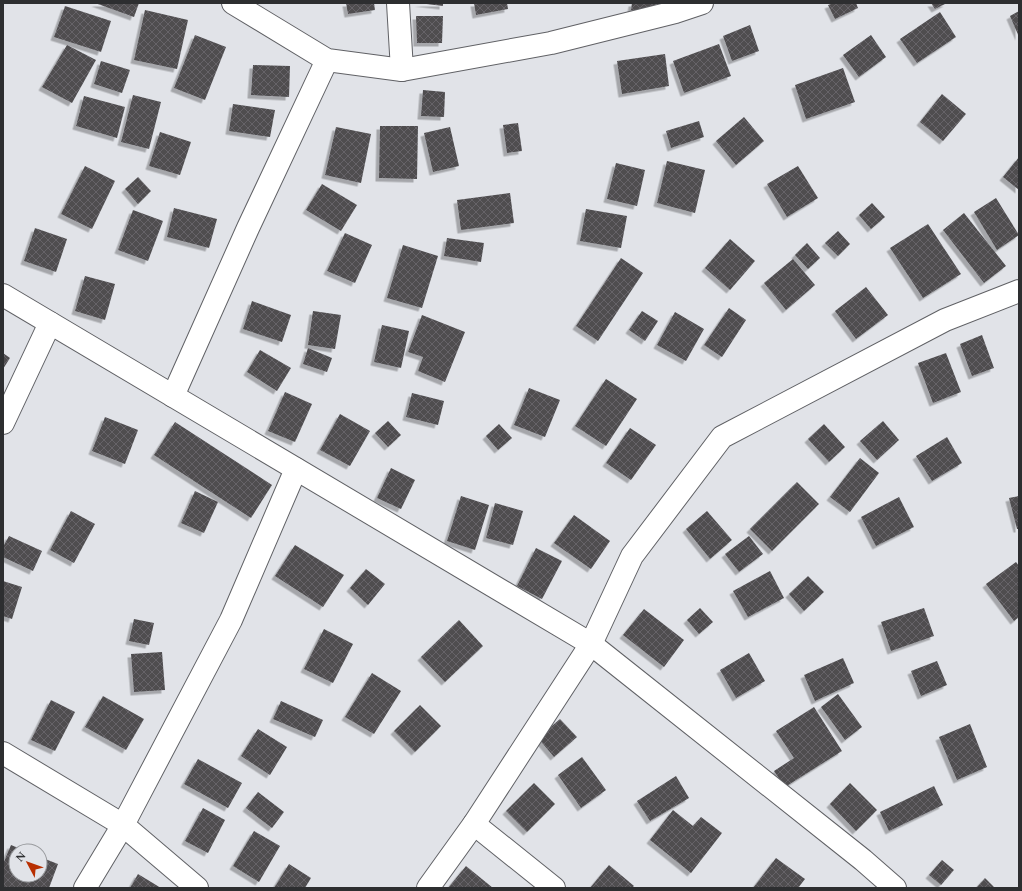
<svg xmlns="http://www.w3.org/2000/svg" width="1022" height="891" font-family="Spectral,serif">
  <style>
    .building { fill: url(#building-cross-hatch); filter: url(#shadow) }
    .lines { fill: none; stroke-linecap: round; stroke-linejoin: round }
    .minor-casing { stroke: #606165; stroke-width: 24 }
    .minor { stroke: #fff; stroke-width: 22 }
  </style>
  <defs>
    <pattern id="building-cross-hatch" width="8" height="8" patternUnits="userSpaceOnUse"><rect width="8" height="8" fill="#4f4d50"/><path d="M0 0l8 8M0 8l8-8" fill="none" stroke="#666467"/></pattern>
    <filter id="shadow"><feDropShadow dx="-3.5" dy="3.5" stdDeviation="0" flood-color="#0004"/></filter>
  </defs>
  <rect width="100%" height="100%" fill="#e1e3e8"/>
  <g class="building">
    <polygon points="95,3 139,3 134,17"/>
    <polygon points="346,3 374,3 375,10 348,14"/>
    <polygon points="418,3 443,3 443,6"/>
    <polygon points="474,3 507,3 508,9 476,15"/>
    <polygon points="632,3 656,3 654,14 631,10"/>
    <polygon points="834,3 856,3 858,8 835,19 828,5"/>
    <polygon points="931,3 947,3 935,9"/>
    <polygon points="65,6 111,21 101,52 54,37"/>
    <polygon points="145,10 188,20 177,69 134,60"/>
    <polygon points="1019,11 1019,37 1010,16"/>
    <polygon points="940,12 956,37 917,63 900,39"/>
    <polygon points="416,16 443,16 442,43 417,43"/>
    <polygon points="750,25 759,51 732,61 723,36"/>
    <polygon points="195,35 226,47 205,100 174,88"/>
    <polygon points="871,35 886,57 859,77 843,55"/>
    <polygon points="719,44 731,76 684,93 673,61"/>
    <polygon points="67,45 96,60 72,103 42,87"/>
    <polygon points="665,54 669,86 622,94 617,61"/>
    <polygon points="101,61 130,70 122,93 94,84"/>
    <polygon points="253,65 290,66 289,97 251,95"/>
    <polygon points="843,68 855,102 806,119 795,85"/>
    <polygon points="423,90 445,92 444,117 421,116"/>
    <polygon points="942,94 966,114 943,141 920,122"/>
    <polygon points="133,95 161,102 149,149 121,142"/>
    <polygon points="84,96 125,107 117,138 76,126"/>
    <polygon points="233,104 275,110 270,137 229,131"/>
    <polygon points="744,117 764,141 736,165 716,141"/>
    <polygon points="699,121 704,137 671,148 666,131"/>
    <polygon points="518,123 522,151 507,153 503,125"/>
    <polygon points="380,126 418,126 417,179 379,178"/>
    <polygon points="336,127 371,134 361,183 325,175"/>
    <polygon points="450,127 459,166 433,172 424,133"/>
    <polygon points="160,132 191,142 180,175 149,166"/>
    <polygon points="1019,157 1019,190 1003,177"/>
    <polygon points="667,161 705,170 695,213 657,203"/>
    <polygon points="616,163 645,170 637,206 607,199"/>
    <polygon points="85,166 115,181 92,229 61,214"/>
    <polygon points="798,166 818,198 787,217 767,184"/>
    <polygon points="138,177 151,191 138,204 125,189"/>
    <polygon points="322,184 357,205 341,231 306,210"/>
    <polygon points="510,193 514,223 461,230 457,200"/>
    <polygon points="996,198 1019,235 997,250 974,212"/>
    <polygon points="872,203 885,217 871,229 859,215"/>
    <polygon points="174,208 217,219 209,248 167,237"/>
    <polygon points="586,209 627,216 621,248 580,241"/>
    <polygon points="133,210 163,221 148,261 118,250"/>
    <polygon points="964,213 1006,266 984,283 943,230"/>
    <polygon points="928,224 961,274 923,298 890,248"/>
    <polygon points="35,228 67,239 56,272 24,261"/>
    <polygon points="838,231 850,244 838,256 825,243"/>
    <polygon points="345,233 372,245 355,283 327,271"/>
    <polygon points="447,238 484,243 481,262 444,256"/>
    <polygon points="730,239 755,261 730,290 705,268"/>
    <polygon points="807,243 820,258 808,269 795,255"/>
    <polygon points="403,245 438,256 422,308 387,298"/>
    <polygon points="621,258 643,273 598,341 576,326"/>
    <polygon points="793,259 815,285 786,310 764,283"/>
    <polygon points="85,276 115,284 105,320 75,311"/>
    <polygon points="866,287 888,315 856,339 835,311"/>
    <polygon points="252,301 291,315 282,342 243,329"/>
    <polygon points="729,308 746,320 722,357 704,345"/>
    <polygon points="313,311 341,315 335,349 308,345"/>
    <polygon points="642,311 658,321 645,341 629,330"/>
    <polygon points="675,312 704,329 686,361 657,345"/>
    <polygon points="422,315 465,332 445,382 418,371 423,357 408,352"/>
    <polygon points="382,325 409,331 401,368 374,362"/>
    <polygon points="982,335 994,368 972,376 960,344"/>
    <polygon points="308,348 332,358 327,372 303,364"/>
    <polygon points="260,350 291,368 277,391 247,372"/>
    <polygon points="3,353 10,358 3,369"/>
    <polygon points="946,353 961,392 933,403 918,363"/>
    <polygon points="606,379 637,399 606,446 575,426"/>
    <polygon points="529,388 560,400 545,437 514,425"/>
    <polygon points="285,392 312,404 295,442 268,431"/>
    <polygon points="412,393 444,401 438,425 406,417"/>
    <polygon points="340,414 370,431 350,466 320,450"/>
    <polygon points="105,417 138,430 125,464 92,451"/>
    <polygon points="388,421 401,435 388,447 375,433"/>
    <polygon points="883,421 899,440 877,460 860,441"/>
    <polygon points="175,422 272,485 251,518 154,455"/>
    <polygon points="499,424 512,438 498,450 486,436"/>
    <polygon points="824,424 845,447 829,462 808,439"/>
    <polygon points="630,428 656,445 631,480 606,463"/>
    <polygon points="947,437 962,463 932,481 916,456"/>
    <polygon points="860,458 879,473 850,512 830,497"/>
    <polygon points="391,468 415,480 401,509 377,498"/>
    <polygon points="797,482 819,504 772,551 750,529"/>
    <polygon points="195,491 218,502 204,533 181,523"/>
    <polygon points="461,496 489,505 475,550 447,541"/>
    <polygon points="1019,496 1019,529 1017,529 1009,498"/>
    <polygon points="899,497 914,527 876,546 861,517"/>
    <polygon points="495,503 523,511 513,545 486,538"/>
    <polygon points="71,511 95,524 74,563 50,550"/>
    <polygon points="707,511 732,540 710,559 686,529"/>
    <polygon points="574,515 610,541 591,569 554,543"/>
    <polygon points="9,536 42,551 33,571 3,557 3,547"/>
    <polygon points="749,536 763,554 739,572 725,554"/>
    <polygon points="295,545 344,575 323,607 275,576"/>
    <polygon points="536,548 562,561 542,599 517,586"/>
    <polygon points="1016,562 1019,566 1019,617 1014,621 986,584"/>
    <polygon points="366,569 385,584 368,605 350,588"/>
    <polygon points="770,571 784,598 748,617 733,591"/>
    <polygon points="808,576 824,592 804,611 789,594"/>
    <polygon points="3,581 22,587 12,619 3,616"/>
    <polygon points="700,608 713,622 699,634 687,620"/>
    <polygon points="924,608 934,636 891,651 881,622"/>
    <polygon points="644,609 684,640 664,667 623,635"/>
    <polygon points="134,619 154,623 149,645 129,641"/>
    <polygon points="459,620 483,646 445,682 421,657"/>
    <polygon points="324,629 353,644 333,683 304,669"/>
    <polygon points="162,652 165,690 134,692 131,654"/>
    <polygon points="749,653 765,681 736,698 720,670"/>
    <polygon points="843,658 854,683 815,701 804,675"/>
    <polygon points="937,661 947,685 921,696 911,671"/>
    <polygon points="372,673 401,691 374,734 345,717"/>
    <polygon points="838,694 862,727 845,740 821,707"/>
    <polygon points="103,696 144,719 126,750 85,727"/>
    <polygon points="51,700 75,712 55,751 31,740"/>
    <polygon points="281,701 323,720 315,737 273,719"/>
    <polygon points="420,705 441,726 415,752 394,731"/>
    <polygon points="814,707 842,751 785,787 774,771 794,758 776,731"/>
    <polygon points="560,719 577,737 554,757 538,738"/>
    <polygon points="970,724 987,767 957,780 939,737"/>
    <polygon points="258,729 287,747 270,775 241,756"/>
    <polygon points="582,757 606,790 581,808 558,775"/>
    <polygon points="198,759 242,783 228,808 184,784"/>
    <polygon points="676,776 689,798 650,821 637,801"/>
    <polygon points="534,783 555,804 527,832 506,811"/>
    <polygon points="850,783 877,810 856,831 830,804"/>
    <polygon points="934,786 943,805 889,831 880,812"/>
    <polygon points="258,792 284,812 272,828 246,808"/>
    <polygon points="203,808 225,820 208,853 185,841"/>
    <polygon points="673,810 693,826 701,817 722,833 691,873 650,840"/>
    <polygon points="254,831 280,846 259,882 233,866"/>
    <polygon points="11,845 26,851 16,851 16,875 40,875 40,857 58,864 49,888 3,888 3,864"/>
    <polygon points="776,858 805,879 798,888 753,888"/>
    <polygon points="942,860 954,870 941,885 929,875"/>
    <polygon points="289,864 311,878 305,888 274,888"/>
    <polygon points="609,865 634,886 632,888 590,888"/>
    <polygon points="466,866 493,888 448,888"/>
    <polygon points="138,874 161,888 130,888"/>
    <polygon points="985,878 995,888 976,888"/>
  </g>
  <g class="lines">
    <g class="minor-casing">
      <g id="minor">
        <polyline points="233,3 327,60 402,70 551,43 675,12 702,3"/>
        <polyline points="398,3 402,70"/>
        <polyline points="3,295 591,644 863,860 895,888"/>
        <polyline points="173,396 248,228 327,60"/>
        <polyline points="3,423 50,323"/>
        <polyline points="3,753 123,825 197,888"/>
        <polyline points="474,824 554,888"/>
        <polyline points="85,888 123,825 231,620 296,469"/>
        <polyline points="428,888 474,824 591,644 632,556 722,437 945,320 1019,291"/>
      </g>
    </g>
    <use href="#minor" class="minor"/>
  </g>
  <rect width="1022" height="891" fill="none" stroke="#2d2e30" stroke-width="8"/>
  <g transform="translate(28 863) rotate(311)"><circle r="19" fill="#e1e3e8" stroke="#999b9e"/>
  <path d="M0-3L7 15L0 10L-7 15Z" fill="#b82f01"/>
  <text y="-6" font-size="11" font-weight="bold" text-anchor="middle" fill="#2d2e30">N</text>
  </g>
</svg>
